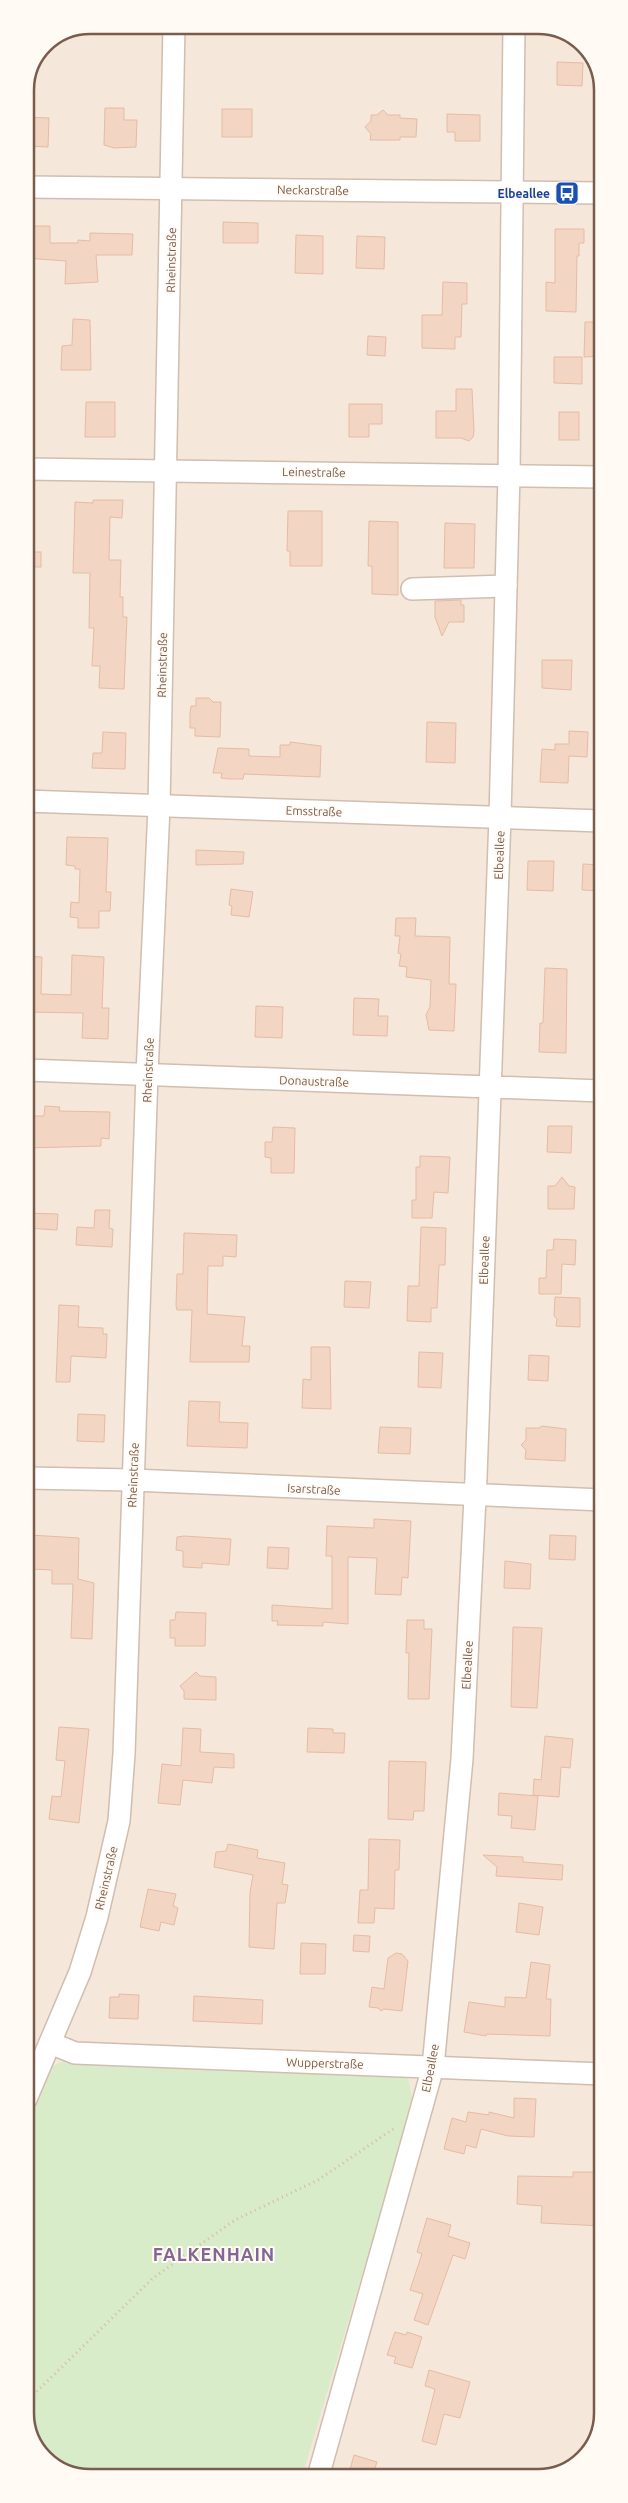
<svg xmlns="http://www.w3.org/2000/svg" width="628" height="2503" font-family="Ubuntu,sans-serif">
  <style>
    .residential { fill: #f5e8da }
    .green { fill: #d8ecc9 }
    .building { fill: #f3d5c3; stroke: #e6bba3 }
    .lines { fill: none; stroke-linecap: round; stroke-linejoin: round }
    .minor-casing { stroke: #d1beb0; stroke-width: 24 }
    .path { stroke: #d9b8a5; stroke-width: 3; stroke-dasharray: 1 4; stroke-linecap: butt }
    .minor { stroke: #fff; stroke-width: 21 }
    .labels { text-anchor: middle; dominant-baseline: central; stroke-width: 4; stroke-linejoin: round; paint-order: stroke }
    .street-label { font-size: 12px; fill: #7a5c4d; stroke: #fffaf3 }
    .transit-label { font-size: 12px; font-weight: bold; fill: #164399; stroke: #fffaf3; text-anchor: end }
    .district-label { font-size: 18px; font-weight: bold; letter-spacing: 1px; fill: #846695; stroke: #fffaf3 }
    .rim { fill: none; stroke: #7a5c4d; stroke-width: 2.5 }
  </style>
  <rect width="100%" height="100%" fill="#fdf6ec"/>
  <polygon class="residential" points="90,25 546,26 581,41 602,77 603,2413 587,2456 551,2477 85,2478 47,2462 26,2426 25,90 44,44"/>
  <polygon class="green" points="63,2061 408,2078 413,2103 302,2477 85,2478 47,2462 26,2426 26,2120 47,2069"/>
  <g class="building">
    <polygon points="557,62 583,63 582,86 557,85"/>
    <polygon points="105,108 124,108 124,120 137,120 136,147 114,148 104,145"/>
    <rect x="222" y="109" width="30" height="28"/>
    <polygon points="383,110 388,115 400,115 400,118 417,119 416,137 400,137 400,140 370,140 371,134 365,127 371,121 371,115 377,115"/>
    <polygon points="447,114 480,115 480,141 455,141 455,132 447,132"/>
    <polygon points="25,117 49,118 48,147 25,146"/>
    <polygon points="223,222 258,223 258,243 223,243"/>
    <polygon points="25,226 50,226 50,243 78,243 78,240 90,241 90,233 133,234 132,255 96,255 98,282 65,284 66,261 25,258"/>
    <polygon points="555,229 584,229 584,243 579,243 579,256 577,256 576,312 546,311 546,282 555,283"/>
    <polygon points="296,235 323,236 323,274 295,273"/>
    <polygon points="357,236 385,237 384,269 356,268"/>
    <polygon points="443,282 467,283 467,304 462,304 461,337 455,337 455,349 422,348 422,315 442,315"/>
    <polygon points="73,319 90,320 91,370 61,370 62,346 72,345"/>
    <polygon points="585,322 600,322 602,356 584,357"/>
    <polygon points="368,336 386,337 385,356 367,355"/>
    <polygon points="554,357 582,357 582,384 554,383"/>
    <polygon points="456,389 472,389 474,431 473,437 469,441 461,438 436,438 436,411 456,411"/>
    <polygon points="86,402 115,402 115,437 85,437"/>
    <polygon points="349,404 382,404 382,424 369,424 369,437 349,437"/>
    <rect x="559" y="412" width="20" height="28"/>
    <polygon points="93,500 123,500 122,518 110,517 109,560 121,560 120,597 123,597 123,617 127,617 124,689 99,688 100,666 92,666 94,628 89,628 90,573 73,573 75,502 93,503"/>
    <polygon points="288,511 322,511 322,566 290,566 290,551 287,551"/>
    <polygon points="369,521 398,522 398,595 372,594 372,566 368,566"/>
    <polygon points="445,523 475,524 474,568 444,568"/>
    <rect x="25" y="552" width="16" height="15"/>
    <polygon points="461,600 461,605 464,605 464,622 449,622 442,636 435,617 435,601"/>
    <polygon points="542,660 572,660 571,690 542,688"/>
    <polygon points="196,698 209,698 213,702 221,702 220,737 195,736 195,728 190,728 190,713 191,706 196,706"/>
    <polygon points="427,722 456,723 455,763 426,762"/>
    <polygon points="569,731 588,732 587,757 569,756 568,783 540,782 542,749 555,750 555,744 569,744"/>
    <polygon points="103,732 126,733 125,769 92,768 93,753 102,753"/>
    <polygon points="290,742 321,746 320,777 244,774 243,779 229,779 221,778 222,773 213,773 218,748 249,749 249,756 280,757 280,745 290,745"/>
    <polygon points="67,837 108,838 106,892 111,892 110,911 99,911 99,928 78,928 78,918 70,917 71,902 79,903 80,869 75,869 75,866 66,865"/>
    <polygon points="196,850 244,852 243,864 196,865"/>
    <polygon points="528,861 554,861 553,891 527,890"/>
    <polygon points="583,864 602,865 602,891 582,890"/>
    <polygon points="231,889 253,892 249,917 231,915 232,906 229,905"/>
    <polygon points="396,918 416,918 415,936 450,937 449,984 456,984 454,1031 429,1030 426,1015 430,1007 431,980 406,977 407,967 399,966 401,954 398,953 400,936 395,936"/>
    <polygon points="72,955 104,957 102,1008 109,1008 108,1039 82,1038 83,1013 25,1012 25,956 42,957 41,994 71,995"/>
    <polygon points="545,968 567,969 566,1053 539,1052 540,1023 543,1023"/>
    <polygon points="354,998 379,999 378,1016 388,1016 387,1036 353,1035"/>
    <polygon points="256,1006 283,1007 282,1038 255,1037"/>
    <polygon points="45,1106 60,1107 59,1111 110,1112 109,1139 101,1138 101,1146 26,1148 26,1116 44,1116"/>
    <polygon points="548,1126 572,1126 571,1153 547,1152"/>
    <polygon points="273,1127 295,1128 294,1173 271,1173 271,1158 265,1157 265,1142 272,1142"/>
    <polygon points="420,1156 450,1157 448,1193 434,1192 432,1218 412,1218 412,1200 416,1200 416,1167 420,1167"/>
    <polygon points="562,1177 569,1186 575,1187 574,1209 548,1209 548,1186 555,1186"/>
    <polygon points="95,1210 110,1210 109,1228 113,1229 112,1247 76,1245 77,1227 94,1228"/>
    <polygon points="26,1213 58,1214 57,1230 26,1228"/>
    <polygon points="421,1227 446,1228 445,1265 439,1265 437,1308 431,1308 431,1322 407,1321 408,1286 419,1286"/>
    <polygon points="184,1233 237,1235 236,1257 223,1256 223,1266 208,1266 207,1314 245,1317 242,1346 250,1346 249,1362 190,1362 192,1310 177,1310 176,1306 177,1274 183,1274"/>
    <polygon points="554,1239 576,1240 575,1265 562,1264 561,1294 539,1294 539,1278 546,1278 547,1250 553,1250"/>
    <polygon points="345,1281 371,1282 369,1308 344,1307"/>
    <polygon points="555,1297 580,1298 580,1327 556,1326 557,1319 554,1316"/>
    <polygon points="59,1305 79,1306 78,1327 103,1328 103,1334 107,1334 106,1358 71,1356 70,1382 56,1382"/>
    <polygon points="311,1347 330,1347 331,1409 302,1408 303,1379 311,1380"/>
    <polygon points="419,1352 443,1353 441,1388 418,1387"/>
    <polygon points="529,1355 549,1356 548,1381 528,1380"/>
    <polygon points="189,1401 220,1402 219,1422 248,1423 247,1448 187,1446"/>
    <polygon points="78,1414 105,1415 104,1442 77,1441"/>
    <polygon points="542,1426 566,1429 565,1461 525,1459 526,1450 521,1445 526,1440 526,1428 539,1428"/>
    <polygon points="380,1427 411,1428 410,1454 378,1453"/>
    <polygon points="374,1519 411,1521 408,1578 402,1577 401,1595 375,1594 377,1558 348,1557 348,1624 323,1622 323,1626 277,1625 278,1621 272,1621 272,1605 332,1609 332,1556 326,1556 327,1526 374,1528"/>
    <polygon points="30,1535 79,1538 78,1579 94,1583 92,1639 71,1638 73,1584 52,1584 52,1570 29,1569"/>
    <polygon points="550,1535 576,1536 575,1560 549,1559"/>
    <polygon points="184,1536 231,1539 229,1565 202,1563 202,1568 183,1567 183,1551 176,1550 177,1537"/>
    <polygon points="268,1547 289,1548 288,1569 267,1568"/>
    <polygon points="505,1561 531,1564 530,1589 504,1588"/>
    <polygon points="176,1612 206,1613 205,1646 175,1646 175,1638 170,1638 170,1620 175,1620"/>
    <polygon points="407,1620 424,1620 424,1629 432,1629 429,1699 408,1699 409,1653 406,1653"/>
    <polygon points="513,1627 542,1628 537,1708 511,1707"/>
    <polygon points="196,1672 200,1676 216,1677 216,1700 184,1699 184,1691 180,1686"/>
    <polygon points="59,1727 89,1729 79,1823 49,1819 52,1796 61,1797 65,1761 56,1760"/>
    <polygon points="183,1728 201,1729 200,1752 234,1754 234,1768 214,1767 212,1783 183,1780 180,1805 158,1803 162,1764 181,1766"/>
    <polygon points="308,1728 333,1729 333,1733 345,1733 344,1753 307,1752"/>
    <polygon points="545,1736 573,1739 570,1768 561,1767 559,1797 533,1795 534,1779 541,1780"/>
    <polygon points="389,1761 426,1762 424,1811 414,1811 413,1820 388,1819"/>
    <polygon points="499,1793 538,1796 535,1830 511,1828 512,1816 498,1815"/>
    <polygon points="369,1839 400,1840 399,1870 395,1870 394,1909 375,1908 374,1923 358,1923 360,1890 368,1890"/>
    <polygon points="228,1844 258,1850 257,1858 285,1863 282,1884 288,1885 285,1903 277,1903 274,1949 249,1947 250,1892 253,1875 214,1867 216,1852 226,1851"/>
    <polygon points="483,1855 523,1857 523,1862 563,1865 562,1880 496,1876 497,1867"/>
    <polygon points="148,1889 176,1894 173,1906 178,1908 174,1925 161,1922 159,1931 140,1927"/>
    <polygon points="519,1903 543,1907 539,1935 516,1932"/>
    <polygon points="354,1935 370,1936 369,1952 353,1951"/>
    <polygon points="301,1943 326,1944 325,1974 300,1974"/>
    <polygon points="396,1953 402,1954 408,1961 402,2011 384,2009 381,2011 378,2008 369,2007 372,1987 384,1989 388,1958"/>
    <polygon points="531,1962 550,1965 546,1999 551,1999 550,2036 487,2034 486,2036 464,2032 469,2002 505,2007 505,1997 526,1998"/>
    <polygon points="119,1994 139,1995 138,2019 109,2018 110,1997 119,1997"/>
    <polygon points="194,1996 263,2000 262,2024 193,2021"/>
    <polygon points="514,2098 536,2099 534,2137 508,2136 481,2129 476,2148 466,2145 464,2154 444,2149 452,2118 466,2122 468,2112 489,2115 489,2112 514,2118"/>
    <polygon points="573,2172 603,2172 603,2226 541,2223 542,2206 517,2204 518,2176 573,2177"/>
    <polygon points="427,2218 451,2225 448,2236 470,2243 465,2259 453,2255 428,2325 414,2320 423,2294 410,2290 422,2254 417,2252"/>
    <polygon points="395,2332 406,2335 407,2332 422,2337 412,2368 394,2363 396,2357 387,2355"/>
    <polygon points="429,2370 470,2382 460,2418 444,2414 436,2445 422,2441 435,2389 425,2386"/>
    <polygon points="354,2455 377,2462 372,2477 348,2477"/>
  </g>
  <g class="lines">
    <g class="minor-casing">
      <g id="minor">
        <polyline points="25,187 602,193"/>
        <polyline points="25,469 602,477"/>
        <polyline points="412,589 506,586"/>
        <polyline points="25,801 602,821"/>
        <polyline points="26,1070 602,1091"/>
        <polyline points="26,1478 133,1480 603,1500"/>
        <polyline points="50,2043 75,2053 603,2074"/>
        <polyline points="26,2099 80,1972 97,1917 119,1821 124,1754 147,1074 159,807 174,25"/>
        <polyline points="318,2477 433,2067 462,1759 476,1477 500,817 509,475 514,25"/>
      </g>
    </g>
    <polyline class="path" points="26,2402 153,2278 235,2220 318,2180 396,2127"/>
    <use href="#minor" class="minor"/>
  </g>
  <defs>
    <g id="bus-square" transform="scale(1.25)"><rect x="-9" y="-9" width="18" height="18" rx="4" fill="#1a4fb4" stroke="#fffaf3"/><path d="M-5-6H5V4H4V6H2V4H-2V6H-4V4H-5ZM-3.5-4V0h7V-4ZM-3.5 1.2v1.5H-2V1.2ZM2 1.2v1.5H3.5V1.2Z" fill="#fff"/></g>
  </defs>
  <g fill-rule="evenodd">
    <use href="#bus-square" x="567" y="193"/>
  </g>
  <g class="labels">
    <g class="street-label">
      <text transform="translate(313 190) rotate(1)">Neckarstraße</text>
      <text transform="translate(171 260) rotate(-89)">Rheinstraße</text>
      <text transform="translate(314 472) rotate(1)">Leinestraße</text>
      <text transform="translate(162 665) rotate(-89)">Rheinstraße</text>
      <text transform="translate(314 811) rotate(2)">Emsstraße</text>
      <text transform="translate(499 855) rotate(-88)">Elbeallee</text>
      <text transform="translate(148 1070) rotate(-88)">Rheinstraße</text>
      <text transform="translate(314 1081) rotate(2)">Donaustraße</text>
      <text transform="translate(484 1260) rotate(-88)">Elbeallee</text>
      <text transform="translate(133 1475) rotate(-88)">Rheinstraße</text>
      <text transform="translate(314 1489) rotate(3)">Isarstraße</text>
      <text transform="translate(467 1665) rotate(-87)">Elbeallee</text>
      <text transform="translate(106 1878) rotate(-77)">Rheinstraße</text>
      <text transform="translate(325 2063) rotate(2)">Wupperstraße</text>
      <text transform="translate(430 2068) rotate(-79)">Elbeallee</text>
    </g>
    <g class="transit-label">
      <text x="550" y="193">Elbeallee</text>
    </g>
    <g class="district-label">
      <text x="214" y="2254">FALKENHAIN</text>
    </g>
  </g>
  <path d="M0 0H628V2503H0ZM90 34H538A56 56 0 0 1 594 90V2413A56 56 0 0 1 538 2469H90A56 56 0 0 1 34 2413V90A56 56 0 0 1 90 34Z" fill="#fffaf3" fill-rule="evenodd"/>
  <path class="rim" d="M90 34H538A56 56 0 0 1 594 90V2413A56 56 0 0 1 538 2469H90A56 56 0 0 1 34 2413V90A56 56 0 0 1 90 34Z"/>
</svg>
